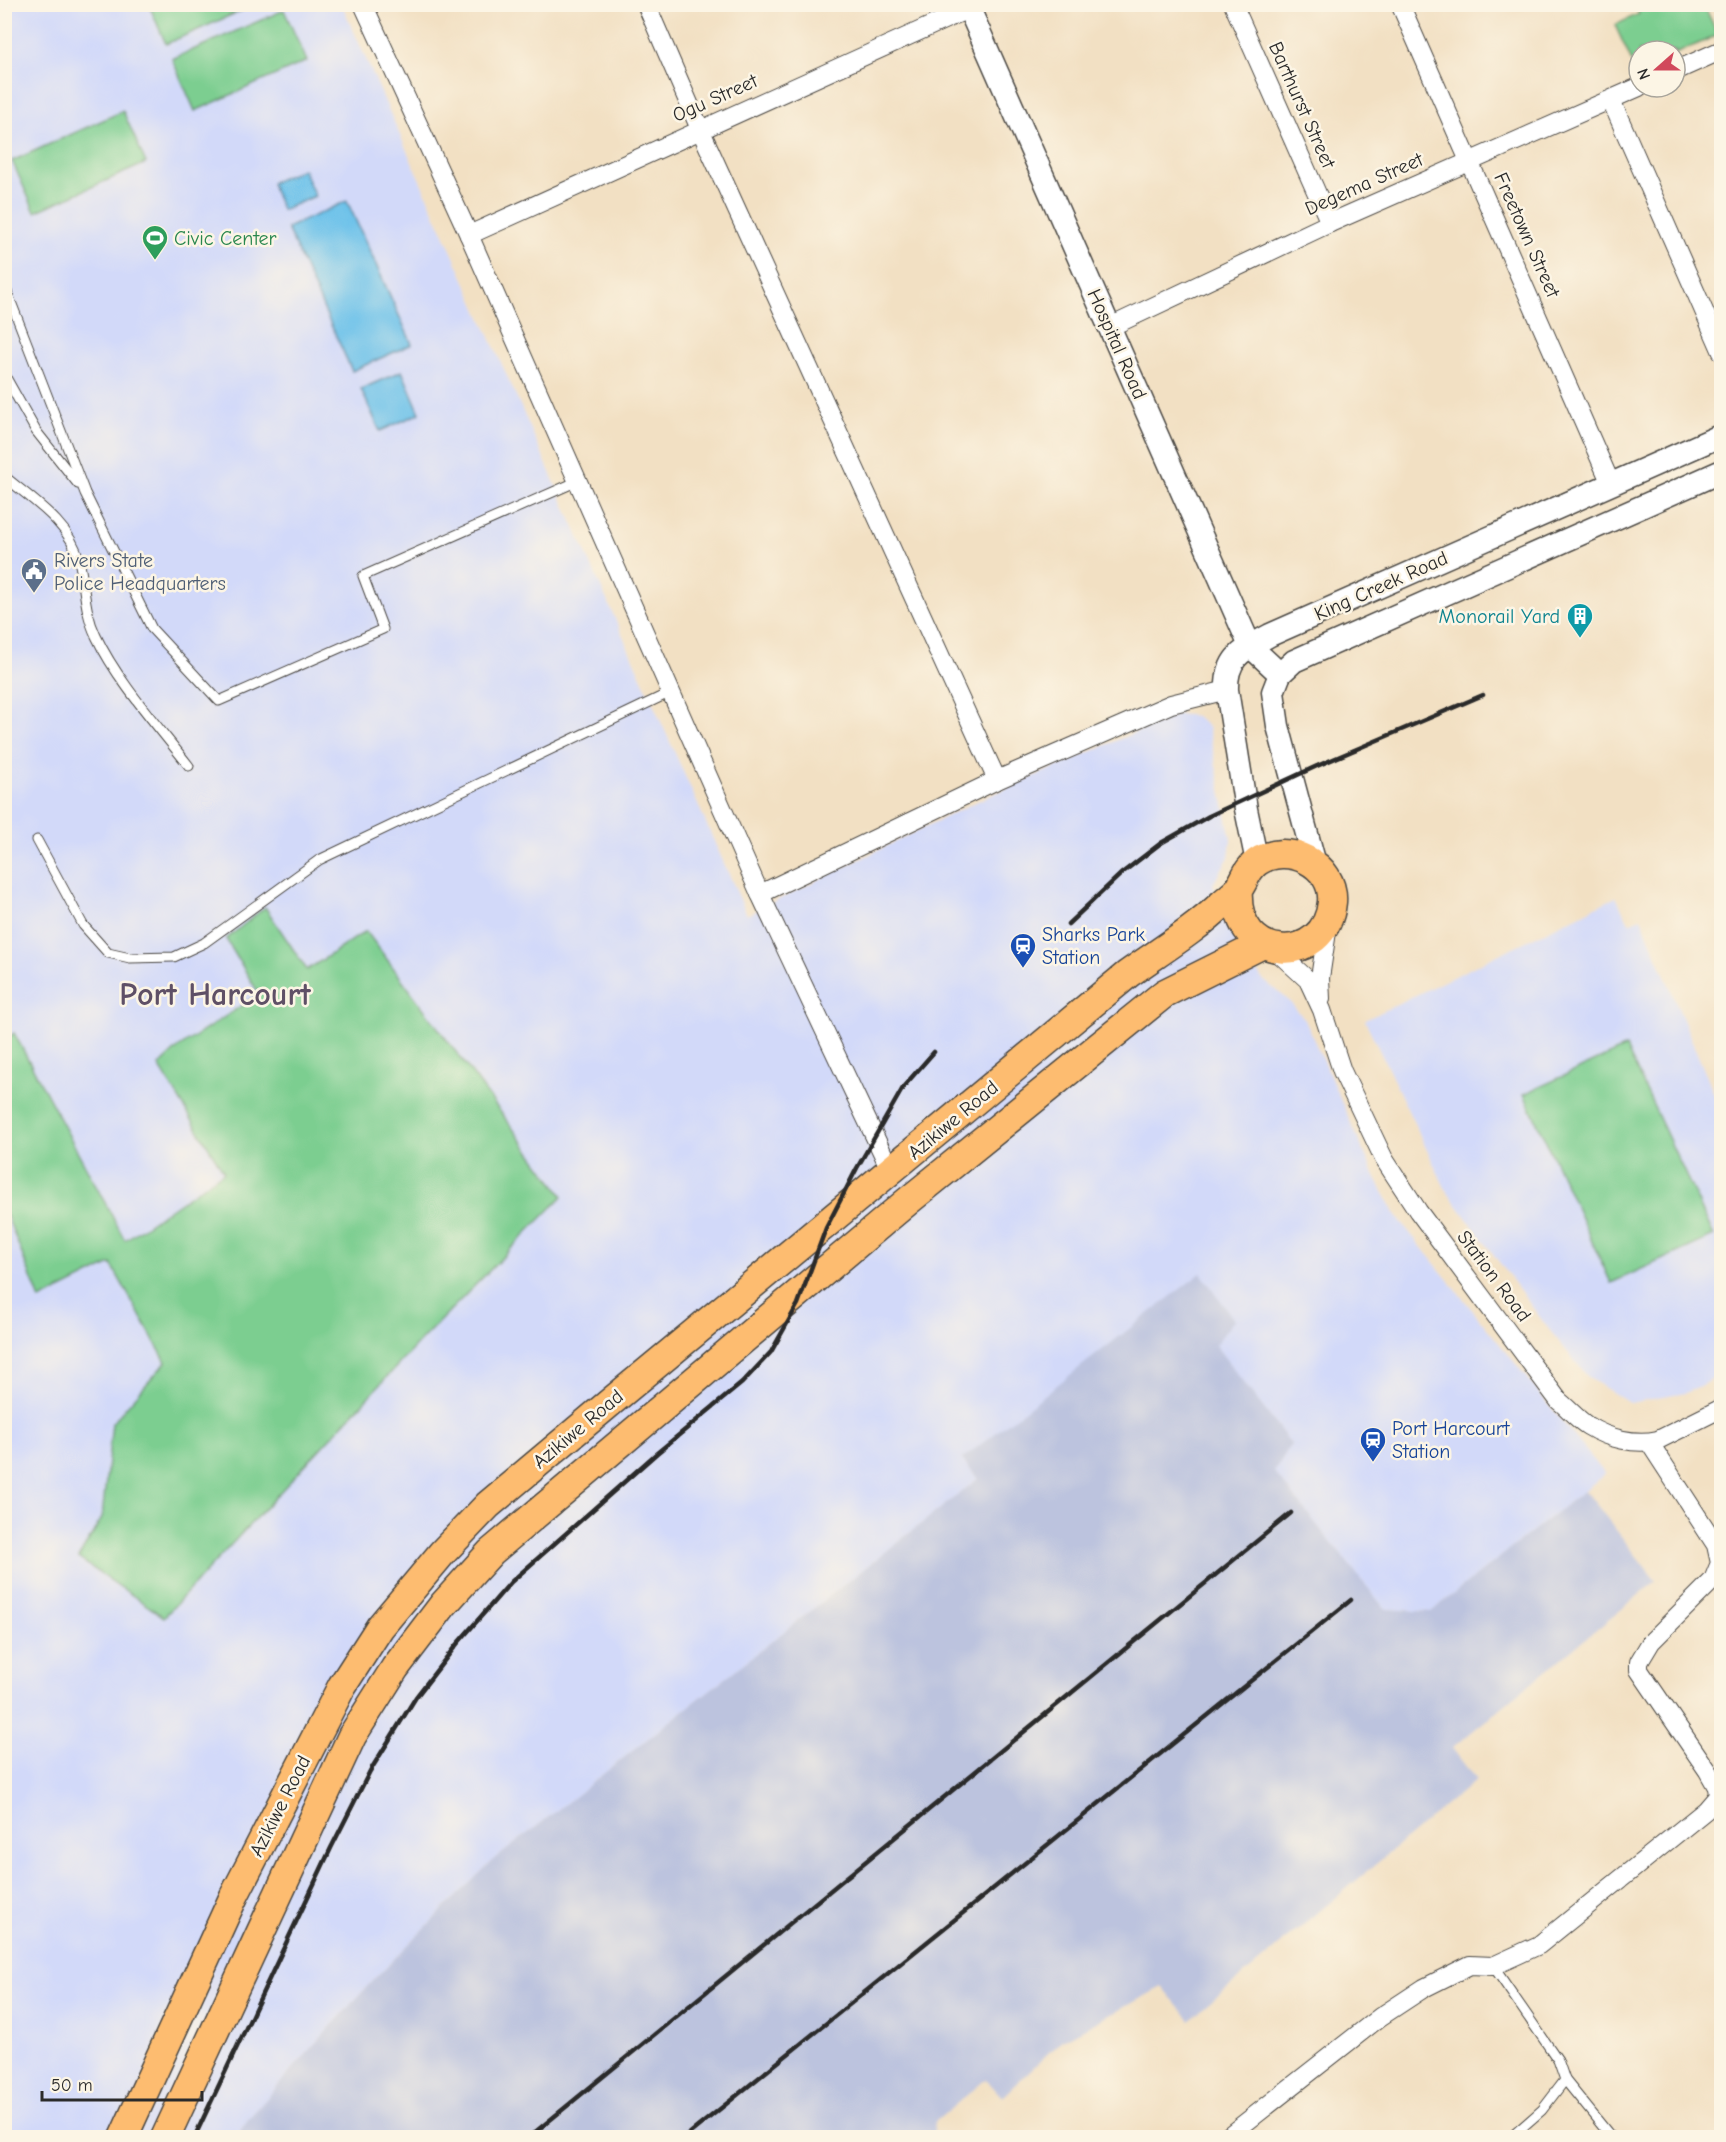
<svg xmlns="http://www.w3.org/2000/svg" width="1726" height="2142" font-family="'Comic Neue',sans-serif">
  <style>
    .built { fill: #d2d9f9 }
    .industrial { fill: #bcc3de }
    .green { fill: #7cce90; stroke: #547c5e; stroke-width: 1.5 }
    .water { fill: #6ec2ea; stroke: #4c768a; stroke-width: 1.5 }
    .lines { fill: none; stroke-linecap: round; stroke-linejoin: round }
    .service-casing { stroke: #494642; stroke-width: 11 }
    .minor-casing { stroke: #494642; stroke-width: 20 }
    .tertiary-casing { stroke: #494642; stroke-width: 25 }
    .primary-casing { stroke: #494642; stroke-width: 31 }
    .service { stroke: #fff; stroke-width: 9 }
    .minor { stroke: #fff; stroke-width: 18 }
    .tertiary { stroke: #fff; stroke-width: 22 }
    .primary { stroke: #fdbc70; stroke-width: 28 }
    .rail { stroke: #2b2b2b; stroke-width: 4.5 }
    .labels { text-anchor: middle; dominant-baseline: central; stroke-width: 5; stroke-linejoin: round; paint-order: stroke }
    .street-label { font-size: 20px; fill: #2b2b2b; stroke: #fcf5e5 }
    .leisure-label { font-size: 20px; fill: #27864d; stroke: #fcf5e5; text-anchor: start }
    .service-label { font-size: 20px; fill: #4e5e75; stroke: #fcf5e5; text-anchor: start }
    .culture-label { font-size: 20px; fill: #0d838f; stroke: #fcf5e5; text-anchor: end }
    .transit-label { font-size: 20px; fill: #164399; stroke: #fcf5e5; text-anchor: start }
    .town-label { font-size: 32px; font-weight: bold; fill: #5f5066; stroke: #fcf5e5 }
  </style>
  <rect width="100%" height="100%" fill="#fcf5e5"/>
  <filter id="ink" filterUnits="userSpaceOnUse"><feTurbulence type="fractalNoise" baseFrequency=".0167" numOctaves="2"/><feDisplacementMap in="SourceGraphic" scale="12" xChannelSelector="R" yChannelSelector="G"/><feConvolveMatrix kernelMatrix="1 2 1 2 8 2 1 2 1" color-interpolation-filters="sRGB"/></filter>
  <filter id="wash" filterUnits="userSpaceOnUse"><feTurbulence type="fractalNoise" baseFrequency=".008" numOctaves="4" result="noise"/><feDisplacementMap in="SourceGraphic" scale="24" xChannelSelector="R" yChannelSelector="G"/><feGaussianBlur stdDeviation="1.35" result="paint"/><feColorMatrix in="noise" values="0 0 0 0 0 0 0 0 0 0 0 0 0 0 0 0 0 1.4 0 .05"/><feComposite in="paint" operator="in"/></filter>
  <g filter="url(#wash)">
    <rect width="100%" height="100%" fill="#f2e0c3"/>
    <g class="built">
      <polygon points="5,5 342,5 747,915 978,801 1177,714 1196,716 1208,727 1231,839 1229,857 1213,884 1226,923 1262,979 1286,998 1304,1018 1376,1179 1397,1217 1605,1474 1431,1612 1385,1609 1274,1472 1291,1444 1214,1344 962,1459 978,1479 489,1864 374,1979 249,2118 236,2137 5,2138"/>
      <polygon points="1616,897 1629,923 1641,918 1716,1099 1721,1097 1721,1375 1686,1393 1629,1403 1588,1377 1547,1327 1446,1190 1365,1020"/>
    </g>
    <polygon class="industrial" points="1201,1273 1234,1320 1215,1345 1291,1444 1274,1472 1385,1609 1431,1612 1585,1490 1656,1581 1452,1748 1476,1780 1190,2020 1162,1987 1061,2041 1002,2097 986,2079 935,2122 933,2137 236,2137 249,2118 374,1979 489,1864 978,1479 962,1459"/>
    <g class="green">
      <polygon points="149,5 254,5 166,44"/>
      <polygon points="1635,5 1704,5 1718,35 1675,54 1675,51 1639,51 1639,69 1636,71 1615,25 1639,14"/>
      <polygon points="284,10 307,61 195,111 172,59"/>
      <polygon points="123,111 146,163 35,212 12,161"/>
      <polygon points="265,907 307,970 366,931 563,1196 424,1337 164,1617 78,1558 102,1518 112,1423 166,1362 111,1264 40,1300 5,1211 5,1040 14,1033 125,1240 224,1172 159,1066 178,1048 259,994 226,939"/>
      <polygon points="1626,1047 1714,1236 1611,1283 1524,1094"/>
    </g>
    <g class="water">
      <polygon points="303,169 315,196 282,210 271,183"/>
      <polygon points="347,201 412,344 352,371 287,228"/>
      <polygon points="402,371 420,413 380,431 361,389"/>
    </g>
  </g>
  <g filter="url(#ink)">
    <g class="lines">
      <g class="service-casing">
        <g id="service">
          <polyline points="4,284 85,493 152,629 219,701 383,629 363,576 578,481"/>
          <polyline points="4,374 36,431 78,484"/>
          <path d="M 4,476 C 31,499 71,524 79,560 C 85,586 84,611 96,636 C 117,681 158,726 189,766"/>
          <polyline points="37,840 83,925 108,953 130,958 174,957 204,943 319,860 671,692"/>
          <polyline points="1493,1966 1558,2060 1565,2080 1612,2138"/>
          <polyline points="1510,2138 1542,2110 1565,2080"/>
        </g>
      </g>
      <g class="minor-casing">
        <g id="minor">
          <polyline points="363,4 469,235 760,894 891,1171"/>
          <polyline points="646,4 700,129 997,780"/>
          <polyline points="1233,4 1330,223"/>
          <polyline points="1400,4 1611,484"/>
          <polyline points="1675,71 1722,50"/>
          <polyline points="1611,100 1722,352"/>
          <polyline points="469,235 979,4"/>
          <polyline points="1110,327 1330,223 1639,87"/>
          <polyline points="760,894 997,780 1171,704 1227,690"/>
          <path d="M 1272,947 L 1308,980 L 1322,1010 L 1342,1071 L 1384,1159 L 1418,1211 L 1559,1401 C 1569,1409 1578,1420 1588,1426 C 1609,1439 1635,1445 1658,1440 L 1722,1408"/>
          <polyline points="1321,999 1320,978 1328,925"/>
          <polyline points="1226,2138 1380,2017 1424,1988 1470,1965 1493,1966 1539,1945 1706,1810 1718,1796 1717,1787 1708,1771 1639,1670 1639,1662 1651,1642 1713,1580 1720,1563 1716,1545 1649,1442"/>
        </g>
      </g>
      <g class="tertiary-casing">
        <g id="tertiary">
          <polyline points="967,4 1250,646 1280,674"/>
          <path d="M 1257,862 L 1246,809 L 1227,690 C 1226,656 1244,650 1270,635 L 1722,435"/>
          <polyline points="1315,864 1278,726 1273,692 1280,674 1294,661 1722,471"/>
        </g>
      </g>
      <g class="primary-casing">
        <g id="primary">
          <path d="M 123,2138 L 234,1896 L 342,1686 L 380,1627 L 442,1553 L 488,1505 L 612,1401 L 1128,974 C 1160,951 1195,930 1223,903 C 1228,899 1233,895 1237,891 C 1245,881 1246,870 1257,862 C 1287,841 1335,864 1332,902 C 1326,968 1233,964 1238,890"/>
          <polyline points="165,2138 352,1736 395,1668 443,1605 491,1552 908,1201 1165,993 1263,944"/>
        </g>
      </g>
      <use href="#service" class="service"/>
      <use href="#minor" class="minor"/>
      <use href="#tertiary" class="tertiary"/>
      <use href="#primary" class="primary"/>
      <g class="rail">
        <polyline points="1068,924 1122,873 1161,843 1209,816 1317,766 1483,695"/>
        <polyline points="194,2138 331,1848 370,1771 416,1697 457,1644 511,1582 657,1453 742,1383 771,1352 798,1304 826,1228 857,1168 904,1086 934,1052"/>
        <polyline points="528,2138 1291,1513"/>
        <polyline points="684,2138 1351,1600"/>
      </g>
    </g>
  </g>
  <defs>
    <g id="stadium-pin" transform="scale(1.35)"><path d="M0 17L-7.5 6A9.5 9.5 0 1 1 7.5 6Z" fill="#2e9e5b" stroke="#fcf5e5"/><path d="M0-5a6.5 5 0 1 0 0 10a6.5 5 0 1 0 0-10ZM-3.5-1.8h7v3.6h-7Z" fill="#fff"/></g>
    <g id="civic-pin" transform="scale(1.35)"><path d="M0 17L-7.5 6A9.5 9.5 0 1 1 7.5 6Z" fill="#5c6f8a" stroke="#fcf5e5"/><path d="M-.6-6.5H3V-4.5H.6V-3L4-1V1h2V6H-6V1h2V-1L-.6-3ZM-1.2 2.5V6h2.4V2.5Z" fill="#fff"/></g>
    <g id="building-pin" transform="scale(1.35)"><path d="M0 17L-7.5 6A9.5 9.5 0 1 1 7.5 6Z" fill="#0f9aa8" stroke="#fcf5e5"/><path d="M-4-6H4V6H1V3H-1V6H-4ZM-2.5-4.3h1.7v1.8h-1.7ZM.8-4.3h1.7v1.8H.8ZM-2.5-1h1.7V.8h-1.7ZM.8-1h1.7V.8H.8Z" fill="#fff"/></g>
    <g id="station-pin" transform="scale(1.35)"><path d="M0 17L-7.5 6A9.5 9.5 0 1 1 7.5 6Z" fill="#1a4fb4" stroke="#fcf5e5"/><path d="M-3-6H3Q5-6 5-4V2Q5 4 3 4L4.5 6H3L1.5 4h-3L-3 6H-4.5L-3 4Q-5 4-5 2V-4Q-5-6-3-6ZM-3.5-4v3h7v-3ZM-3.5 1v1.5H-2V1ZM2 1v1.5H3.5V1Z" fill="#fff"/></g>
  </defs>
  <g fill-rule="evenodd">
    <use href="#stadium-pin" x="155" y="238"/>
    <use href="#civic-pin" x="34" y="571"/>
    <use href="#building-pin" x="1580" y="616"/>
    <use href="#station-pin" x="1023" y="946"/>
    <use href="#station-pin" x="1373" y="1440"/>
  </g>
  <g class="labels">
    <g class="street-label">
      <text transform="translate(715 98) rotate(-24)">Ogu Street</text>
      <text transform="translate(1302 105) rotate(66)">Barthurst Street</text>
      <text transform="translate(1364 184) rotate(-24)">Degema Street</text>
      <text transform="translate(1527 235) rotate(66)">Freetown Street</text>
      <text transform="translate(1117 344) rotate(66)">Hospital Road</text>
      <text transform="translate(1381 586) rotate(-24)">King Creek Road</text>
      <text transform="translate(953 1120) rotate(-40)">Azikiwe Road</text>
      <text transform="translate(1494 1276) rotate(53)">Station Road</text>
      <text transform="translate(578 1429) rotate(-40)">Azikiwe Road</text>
      <text transform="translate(280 1806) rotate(-63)">Azikiwe Road</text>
    </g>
    <g class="leisure-label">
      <text x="174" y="238">Civic Center</text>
    </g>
    <g class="service-label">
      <text x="54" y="560">Rivers State<tspan x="54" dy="23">Police Headquarters</tspan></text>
    </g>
    <g class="culture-label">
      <text x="1560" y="616">Monorail Yard</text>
    </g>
    <g class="transit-label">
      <text x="1042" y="934">Sharks Park<tspan x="1042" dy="23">Station</tspan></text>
      <text x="1392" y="1428">Port Harcourt<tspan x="1392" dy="23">Station</tspan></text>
    </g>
    <g class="town-label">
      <text x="215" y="994">Port Harcourt</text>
    </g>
  </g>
  <rect width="1726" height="2142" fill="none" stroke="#fcf5e5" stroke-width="24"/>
  <g transform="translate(1657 69) rotate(249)"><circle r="28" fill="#fcf5e5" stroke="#a8a49b" stroke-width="1.5"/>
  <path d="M0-4.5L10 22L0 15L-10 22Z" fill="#d1495b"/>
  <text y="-9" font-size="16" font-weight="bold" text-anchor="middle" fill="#2b2b2b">N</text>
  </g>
  <path d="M42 2091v9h160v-9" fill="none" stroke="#2b2b2b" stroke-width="3"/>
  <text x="51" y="2091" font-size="18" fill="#2b2b2b" stroke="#fcf5e5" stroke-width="4.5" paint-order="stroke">50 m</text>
</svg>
